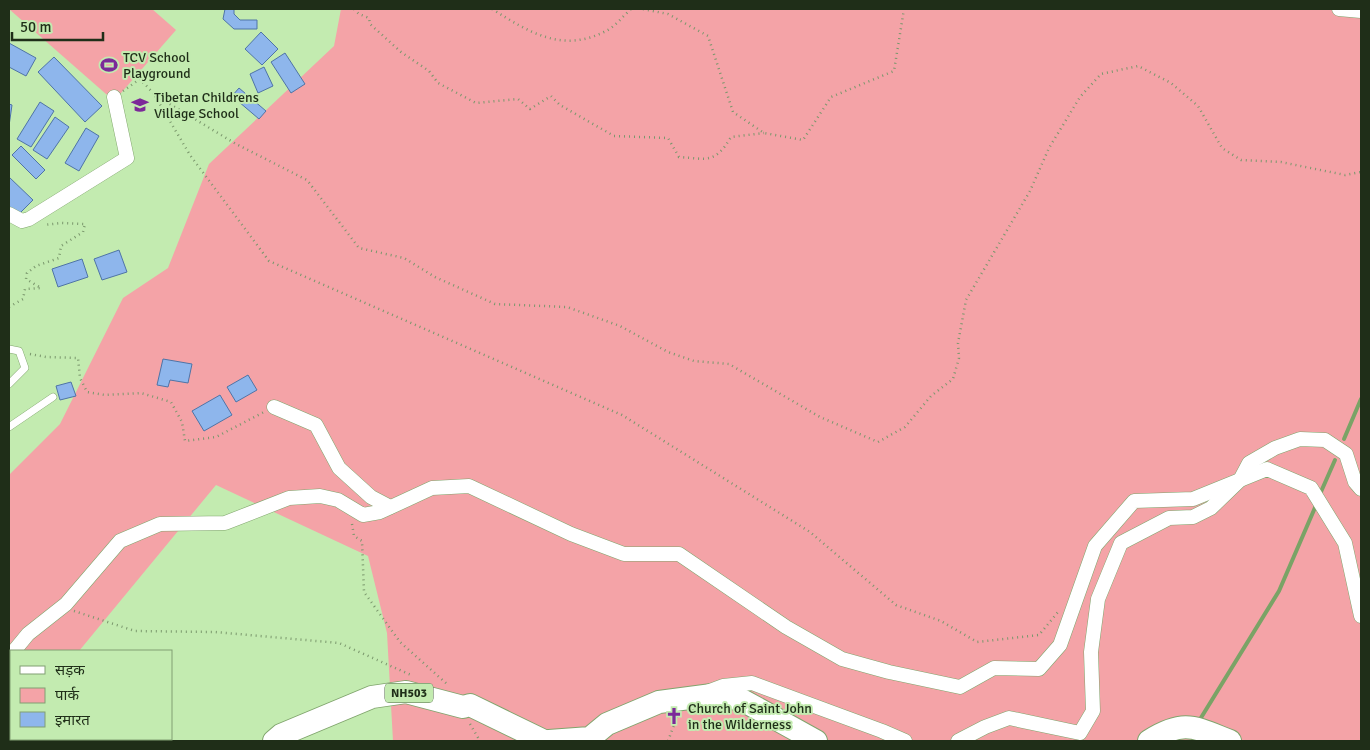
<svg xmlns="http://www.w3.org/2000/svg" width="1370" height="750" font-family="Signika,'Noto Sans Devanagari',sans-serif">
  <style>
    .green { fill: #f4a3a7 }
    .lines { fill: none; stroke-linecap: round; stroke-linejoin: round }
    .stream { stroke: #7aa366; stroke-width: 4 }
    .building { fill: #8eb6ec; stroke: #4f74a6 }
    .lane-casing { stroke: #80a56d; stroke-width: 8 }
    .street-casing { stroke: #80a56d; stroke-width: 15 }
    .primary-casing { stroke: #80a56d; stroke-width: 24 }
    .path { stroke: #7a976c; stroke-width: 2.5; stroke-dasharray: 1 4; stroke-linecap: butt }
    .lane { stroke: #fff; stroke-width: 7 }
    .street { stroke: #fff; stroke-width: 14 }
    .primary { stroke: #fff; stroke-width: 22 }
    .labels { text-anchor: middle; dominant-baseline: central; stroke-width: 4; stroke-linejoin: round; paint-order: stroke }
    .shield { fill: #c3ebb0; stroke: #506746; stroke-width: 1 }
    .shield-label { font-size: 12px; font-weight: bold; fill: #1f2e18 }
    .poi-label { font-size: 14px; fill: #1f2e18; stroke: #c3ebb0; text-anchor: start }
  </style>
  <rect width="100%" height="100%" fill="#c3ebb0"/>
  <g class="green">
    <polygon points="9,9 152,9 176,30 114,101"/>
    <polygon points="341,9 1361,9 1361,741 393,741 387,633 368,556 216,485 79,651 11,651 11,734 9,737 9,475 60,424 123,298 168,268 209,164 334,46"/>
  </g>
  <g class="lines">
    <g class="stream">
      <polyline points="1344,439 1361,399"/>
      <polyline points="1320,494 1335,460"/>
      <polyline points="1199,721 1279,591 1317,503"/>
    </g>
  </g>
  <g class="building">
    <polygon points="225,9 234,9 234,14 240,20 257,20 257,29 234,29 223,19"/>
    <polygon points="261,32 278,49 262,65 245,49"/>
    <polygon points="9,43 36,58 26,76 9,67"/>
    <polygon points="285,53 305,84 291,93 271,62"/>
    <polygon points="54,57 102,106 85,122 38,72"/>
    <polygon points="264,67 273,86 258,93 250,74"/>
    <polygon points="239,88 266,111 259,119 232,96"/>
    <polygon points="40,102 54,111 31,147 17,139"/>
    <polygon points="9,104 12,105 9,126"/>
    <polygon points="55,117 69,127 47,159 33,150"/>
    <polygon points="86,128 99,136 79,171 65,163"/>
    <polygon points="21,146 45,170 36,179 12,155"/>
    <polygon points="9,177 33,200 18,215 9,206"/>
    <polygon points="119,250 127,272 102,280 94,259"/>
    <polygon points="82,259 88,277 58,287 52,269"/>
    <polygon points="163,359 192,364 188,383 170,380 168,387 157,385"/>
    <polygon points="248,375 257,390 236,402 227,387"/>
    <polygon points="71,382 76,396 60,400 56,386"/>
    <polygon points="220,395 232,415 204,431 192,411"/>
  </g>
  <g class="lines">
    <g class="lane-casing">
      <g id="lane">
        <polyline points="9,349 19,351 25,368 9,384"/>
        <polyline points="9,427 53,397"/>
      </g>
    </g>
    <g class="street-casing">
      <g id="street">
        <polyline points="1339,9 1361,11"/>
        <polyline points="9,214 22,221 29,219 127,158 114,97"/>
        <polyline points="274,407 316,425 339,468 371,497 390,507"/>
        <polyline points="14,651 28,634 66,604 120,541 160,524 225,523 289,498 320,496 338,500 363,515 380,512 432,488 469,486 571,534 624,554 679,554 786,627 842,659 889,672 960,687 994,668 1039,669 1060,645 1095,546 1134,501 1193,499 1267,469 1311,488 1345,543 1361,616"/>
        <polyline points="707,692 723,686 752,683 882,731 905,741"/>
        <polyline points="958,741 985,727 1009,718 1080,733 1093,711 1091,652 1098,599 1121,543 1169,518 1193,517 1211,508 1240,480 1249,463 1275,448 1300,439 1325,440 1346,454 1355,482 1361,489"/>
      </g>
    </g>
    <g class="primary-casing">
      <g id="primary">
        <polyline points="274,741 281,735 372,697 406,692 463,707 470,705 544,741"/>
        <polyline points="549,741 590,738 607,724 659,702 712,695 742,700 816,741"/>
        <path d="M 1149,741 C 1184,719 1194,727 1230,741"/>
      </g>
    </g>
    <g class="path">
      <path d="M 354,9 L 359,14 L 369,18 L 370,24 L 401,52 L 429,71 L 438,83 L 476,103 L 518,99 L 530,109 L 551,96 L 560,105 L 614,136 L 668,138 L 679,157 C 707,159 715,164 731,137 L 764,133"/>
      <path d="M 492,9 C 529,32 561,53 604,32 C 614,28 623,16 631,9"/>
      <polyline points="643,9 668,14 708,36 733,112 764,133 803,140 831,97 894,71 904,9"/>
      <polyline points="123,91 140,79 155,95 236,144 307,180 359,248 404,258 435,277 495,304 567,307 620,326 668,352 694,361 729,364 820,417 878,442 905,427 931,396 953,379 959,358 958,343 966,300 1030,191 1049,148 1080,97 1101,74 1138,66 1171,83 1198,106 1222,148 1241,160 1281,162 1345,175 1361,172"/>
      <polyline points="155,96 190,155 269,261 622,415 810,532 896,605 941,621 977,642 1039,635 1058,612"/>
      <polyline points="9,307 23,299 25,289 41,288 26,279 27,273 36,266 59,258 61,246 83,232 85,224 61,223 44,225"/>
      <polyline points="30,354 46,357 78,358 80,378 87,392 105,395 141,393 171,402 182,422 185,441 216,437 264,412"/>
      <polyline points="352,524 354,536 362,541 364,592 400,642 447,684"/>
      <polyline points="74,611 135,631 215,632 339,643 411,675"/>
      <polyline points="470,724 480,741"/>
      <polyline points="668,741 677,717"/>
    </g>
    <use href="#lane" class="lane"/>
    <use href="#street" class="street"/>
    <use href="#primary" class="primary"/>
  </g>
  <defs>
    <g id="stadium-bare" transform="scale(1.35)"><path d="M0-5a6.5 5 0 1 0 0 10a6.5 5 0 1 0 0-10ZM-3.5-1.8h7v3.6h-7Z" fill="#7c2999" stroke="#c3ebb0" stroke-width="2.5" paint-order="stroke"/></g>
    <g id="school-bare" transform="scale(1.35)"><path d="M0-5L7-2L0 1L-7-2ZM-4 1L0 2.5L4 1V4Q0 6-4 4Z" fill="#7c2999" stroke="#c3ebb0" stroke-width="2.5" paint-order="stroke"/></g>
    <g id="church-bare" transform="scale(1.35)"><path d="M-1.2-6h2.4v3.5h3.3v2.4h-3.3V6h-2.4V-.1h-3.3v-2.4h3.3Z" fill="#7c2999" stroke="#c3ebb0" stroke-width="2.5" paint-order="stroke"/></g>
  </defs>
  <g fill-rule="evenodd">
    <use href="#stadium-bare" x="109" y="65"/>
    <use href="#school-bare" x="140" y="105"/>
    <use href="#church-bare" x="674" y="716"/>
  </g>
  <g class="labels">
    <rect class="shield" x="385" y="683.5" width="48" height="19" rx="4"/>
    <g class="shield-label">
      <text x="409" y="693">NH503</text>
    </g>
    <g class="poi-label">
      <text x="123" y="57">TCV School<tspan x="123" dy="16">Playground</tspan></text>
      <text x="154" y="97">Tibetan Childrens<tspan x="154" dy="16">Village School</tspan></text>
      <text x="688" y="708">Church of Saint John<tspan x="688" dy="16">in the Wilderness</tspan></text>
    </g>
  </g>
  <rect width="1370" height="750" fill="none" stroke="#1f2e18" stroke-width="20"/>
  <rect x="10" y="650" width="162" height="90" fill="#c3ebb0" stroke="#819f73"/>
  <rect x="20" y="666" width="25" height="8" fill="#ffffff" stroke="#819f73"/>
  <text x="55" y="675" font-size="15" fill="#1f2e18">सड़क</text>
  <rect x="20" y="688" width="25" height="15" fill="#f4a3a7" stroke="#819f73"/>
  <text x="55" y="700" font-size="15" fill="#1f2e18">पार्क</text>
  <rect x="20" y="712" width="25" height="15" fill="#8eb6ec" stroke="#819f73"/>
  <text x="55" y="725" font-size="15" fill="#1f2e18">इमारत</text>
  <path d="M12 32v8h91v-8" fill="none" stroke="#1f2e18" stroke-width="2.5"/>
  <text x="20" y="32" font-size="15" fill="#1f2e18" stroke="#c3ebb0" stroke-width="4" paint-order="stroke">50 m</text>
</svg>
